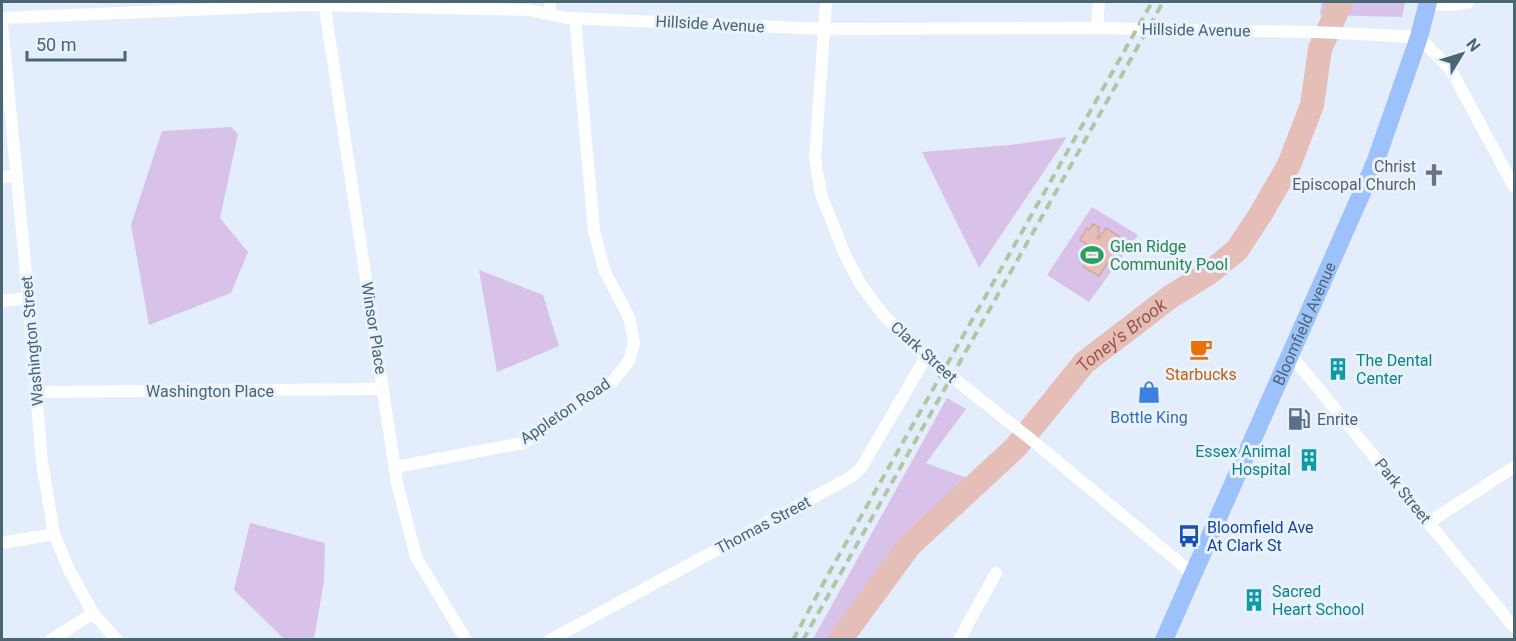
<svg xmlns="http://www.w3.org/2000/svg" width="1516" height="641" font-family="Roboto,sans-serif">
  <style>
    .green { fill: #d8c2e9 }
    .water { fill: #e5beb8; stroke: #d6a69f; stroke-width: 1.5 }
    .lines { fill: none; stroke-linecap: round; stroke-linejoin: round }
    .river { stroke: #e5beb8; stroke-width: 24 }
    .minor { stroke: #fff; stroke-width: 12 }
    .primary { stroke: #9dc1fa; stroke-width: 18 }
    .rail { stroke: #b3c5a2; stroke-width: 4; stroke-dasharray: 9 6; stroke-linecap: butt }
    .labels { text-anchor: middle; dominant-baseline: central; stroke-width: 6; stroke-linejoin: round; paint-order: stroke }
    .street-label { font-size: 16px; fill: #4a6673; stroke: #e9f2ff }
    .worship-label { font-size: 16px; fill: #5b616d; stroke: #e9f2ff; text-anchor: end }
    .leisure-label { font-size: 16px; fill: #27864d; stroke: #e9f2ff; text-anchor: start }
    .culture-label { font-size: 16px; fill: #0d838f; stroke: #e9f2ff; text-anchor: start }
    .food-label { font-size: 16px; fill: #c56008; stroke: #e9f2ff }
    .shop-label { font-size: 16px; fill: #366cbe; stroke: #e9f2ff }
    .service-label { font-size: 16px; fill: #4e5e75; stroke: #e9f2ff; text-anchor: start }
    .transit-label { font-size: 16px; fill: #164399; stroke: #e9f2ff; text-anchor: start }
    .water-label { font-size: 18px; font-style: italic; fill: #9b584d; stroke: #e9f2ff }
  </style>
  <rect width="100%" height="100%" fill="#e3edfc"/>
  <g class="green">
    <polygon points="1322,2 1405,2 1402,17 1320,15"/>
    <polygon points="231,127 238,134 220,218 248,252 231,293 149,325 131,225 162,131"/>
    <polygon points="1067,137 979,268 922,152 1010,145"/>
    <polygon points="1092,207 1138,235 1089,302 1047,275"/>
    <polygon points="479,270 543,295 559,346 497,372"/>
    <polygon points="947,398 966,409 926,463 967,478 976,490 918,541 845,639 813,639"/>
    <polygon points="250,523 325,543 324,581 314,639 284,639 234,590"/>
  </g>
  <polygon class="water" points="1093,224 1100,228 1098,231 1100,233 1097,238 1099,239 1106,228 1122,238 1114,251 1118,253 1112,264 1108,262 1099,276 1083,267 1094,249 1080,240 1087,228 1089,230"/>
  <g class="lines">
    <path class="river" id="s1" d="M 840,640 L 910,545 L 1016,447 L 1084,363 L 1170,297 L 1209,273 L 1237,250 L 1260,215 L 1289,165 L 1312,105 L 1320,49 L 1341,2"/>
    <g class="minor">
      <polyline points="324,2 397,483 416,557 466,640"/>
      <polyline points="826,2 815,159 821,194 845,255 861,285 882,313 914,347 1033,441 1193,574"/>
      <polyline points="1428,4 1451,5 1469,2"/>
      <polyline points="550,14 550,2"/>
      <polyline points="2,18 306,5 529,10 567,18 825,29 1097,28 1316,32 1419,37 1451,70 1514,187"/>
      <polyline points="2,24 24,252 42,462 54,534 69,570 93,613 117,640"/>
      <polyline points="1097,28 1099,2"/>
      <polyline points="2,177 17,176"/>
      <polyline points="2,301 28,298"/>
      <polyline points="1291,355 1514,627"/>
      <polyline points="37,392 383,389"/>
      <polyline points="395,467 523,443 613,381 629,361 634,343 629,317 605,272 594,231 575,18"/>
      <polyline points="1428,523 1514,467"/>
      <polyline points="2,543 54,534"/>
      <polyline points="51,640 93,613"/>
      <polyline points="550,640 851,477 861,468 926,357"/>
      <polyline points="959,640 996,573"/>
    </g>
    <path class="primary" id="s2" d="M 1164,640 L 1375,163 L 1419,37 L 1428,2"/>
    <g class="rail">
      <polyline points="793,640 829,573 1152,2"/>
      <polyline points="803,640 1163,2"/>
    </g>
  </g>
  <defs>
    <g id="church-bare" transform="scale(1.8)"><path d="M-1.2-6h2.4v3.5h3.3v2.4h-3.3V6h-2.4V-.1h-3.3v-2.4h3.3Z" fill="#6b7280" stroke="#e9f2ff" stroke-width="2.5" paint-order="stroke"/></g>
    <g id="stadium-bare" transform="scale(1.8)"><path d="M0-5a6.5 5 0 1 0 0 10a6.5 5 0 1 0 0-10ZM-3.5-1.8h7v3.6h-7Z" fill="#2e9e5b" stroke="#e9f2ff" stroke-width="2.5" paint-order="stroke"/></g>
    <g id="cafe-bare" transform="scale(1.8)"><path d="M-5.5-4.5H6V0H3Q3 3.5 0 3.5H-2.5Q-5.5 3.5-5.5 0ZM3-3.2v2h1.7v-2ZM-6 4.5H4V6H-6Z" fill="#e8710a" stroke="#e9f2ff" stroke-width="2.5" paint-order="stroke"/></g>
    <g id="building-bare" transform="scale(1.8)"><path d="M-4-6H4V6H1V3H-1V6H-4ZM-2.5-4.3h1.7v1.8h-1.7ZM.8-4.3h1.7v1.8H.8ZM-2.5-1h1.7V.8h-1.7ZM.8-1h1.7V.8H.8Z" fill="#0f9aa8" stroke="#e9f2ff" stroke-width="2.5" paint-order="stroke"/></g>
    <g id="shop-bare" transform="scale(1.8)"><path d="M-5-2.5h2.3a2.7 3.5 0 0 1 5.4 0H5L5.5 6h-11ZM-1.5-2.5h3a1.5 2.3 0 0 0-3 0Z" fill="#3f7fe0" stroke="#e9f2ff" stroke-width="2.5" paint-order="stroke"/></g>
    <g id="fuel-bare" transform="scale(1.8)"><path d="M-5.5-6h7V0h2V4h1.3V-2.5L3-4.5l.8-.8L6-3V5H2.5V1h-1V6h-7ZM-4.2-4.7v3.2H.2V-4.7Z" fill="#5c6f8a" stroke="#e9f2ff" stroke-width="2.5" paint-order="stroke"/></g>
    <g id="bus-bare" transform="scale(1.8)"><path d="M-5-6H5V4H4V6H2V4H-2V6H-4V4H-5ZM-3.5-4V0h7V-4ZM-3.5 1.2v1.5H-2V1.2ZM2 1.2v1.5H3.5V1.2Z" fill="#1a4fb4" stroke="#e9f2ff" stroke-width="2.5" paint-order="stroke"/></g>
  </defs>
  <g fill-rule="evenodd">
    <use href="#church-bare" x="1434" y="175"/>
    <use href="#stadium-bare" x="1092" y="255"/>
    <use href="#cafe-bare" x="1201" y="349"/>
    <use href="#building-bare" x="1338" y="369"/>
    <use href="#shop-bare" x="1149" y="392"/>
    <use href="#fuel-bare" x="1299" y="419"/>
    <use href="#building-bare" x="1309" y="460"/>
    <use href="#bus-bare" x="1189" y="536"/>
    <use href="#building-bare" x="1254" y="600"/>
  </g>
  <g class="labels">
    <g class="street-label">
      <text transform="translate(710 24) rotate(3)">Hillside Avenue</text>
      <text transform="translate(1196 30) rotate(1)">Hillside Avenue</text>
      <text stroke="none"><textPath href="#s2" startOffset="346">Bloomfield Avenue</textPath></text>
      <text transform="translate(374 328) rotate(81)">Winsor Place</text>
      <text transform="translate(32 341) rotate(-95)">Washington Street</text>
      <text transform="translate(924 352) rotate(42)">Clark Street</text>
      <text x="210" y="391">Washington Place</text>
      <text transform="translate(565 411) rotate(-34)">Appleton Road</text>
      <text transform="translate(1403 491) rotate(51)">Park Street</text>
      <text transform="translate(763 525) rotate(-28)">Thomas Street</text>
    </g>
    <g class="worship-label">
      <text x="1416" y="166">Christ<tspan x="1416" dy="18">Episcopal Church</tspan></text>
    </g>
    <g class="leisure-label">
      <text x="1110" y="246">Glen Ridge<tspan x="1110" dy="18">Community Pool</tspan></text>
    </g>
    <g class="culture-label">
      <text x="1356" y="360">The Dental<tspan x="1356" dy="18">Center</tspan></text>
      <text x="1291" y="451" text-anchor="end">Essex Animal<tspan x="1291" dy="18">Hospital</tspan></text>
      <text x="1272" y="591">Sacred<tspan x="1272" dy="18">Heart School</tspan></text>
    </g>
    <g class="food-label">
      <text x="1201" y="374">Starbucks</text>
    </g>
    <g class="shop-label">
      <text x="1149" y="417">Bottle King</text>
    </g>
    <g class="service-label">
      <text x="1317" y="419">Enrite</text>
    </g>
    <g class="transit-label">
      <text x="1207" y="527">Bloomfield Ave<tspan x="1207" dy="18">At Clark St</tspan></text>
    </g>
    <g class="water-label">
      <text stroke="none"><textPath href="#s1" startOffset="417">Toney's Brook</textPath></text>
    </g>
  </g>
  <rect width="1516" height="641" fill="none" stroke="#4a6673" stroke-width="6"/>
  <g transform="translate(1462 54) rotate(52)" stroke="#e9f2ff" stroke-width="4.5" paint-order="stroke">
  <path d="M0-4.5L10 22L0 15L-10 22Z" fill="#4a6673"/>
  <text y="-9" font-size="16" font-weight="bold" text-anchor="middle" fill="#4a6673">N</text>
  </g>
  <path d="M27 51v9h98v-9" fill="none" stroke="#4a6673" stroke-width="3"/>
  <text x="36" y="51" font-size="18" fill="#4a6673" stroke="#e9f2ff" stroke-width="4.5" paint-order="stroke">50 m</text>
</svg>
